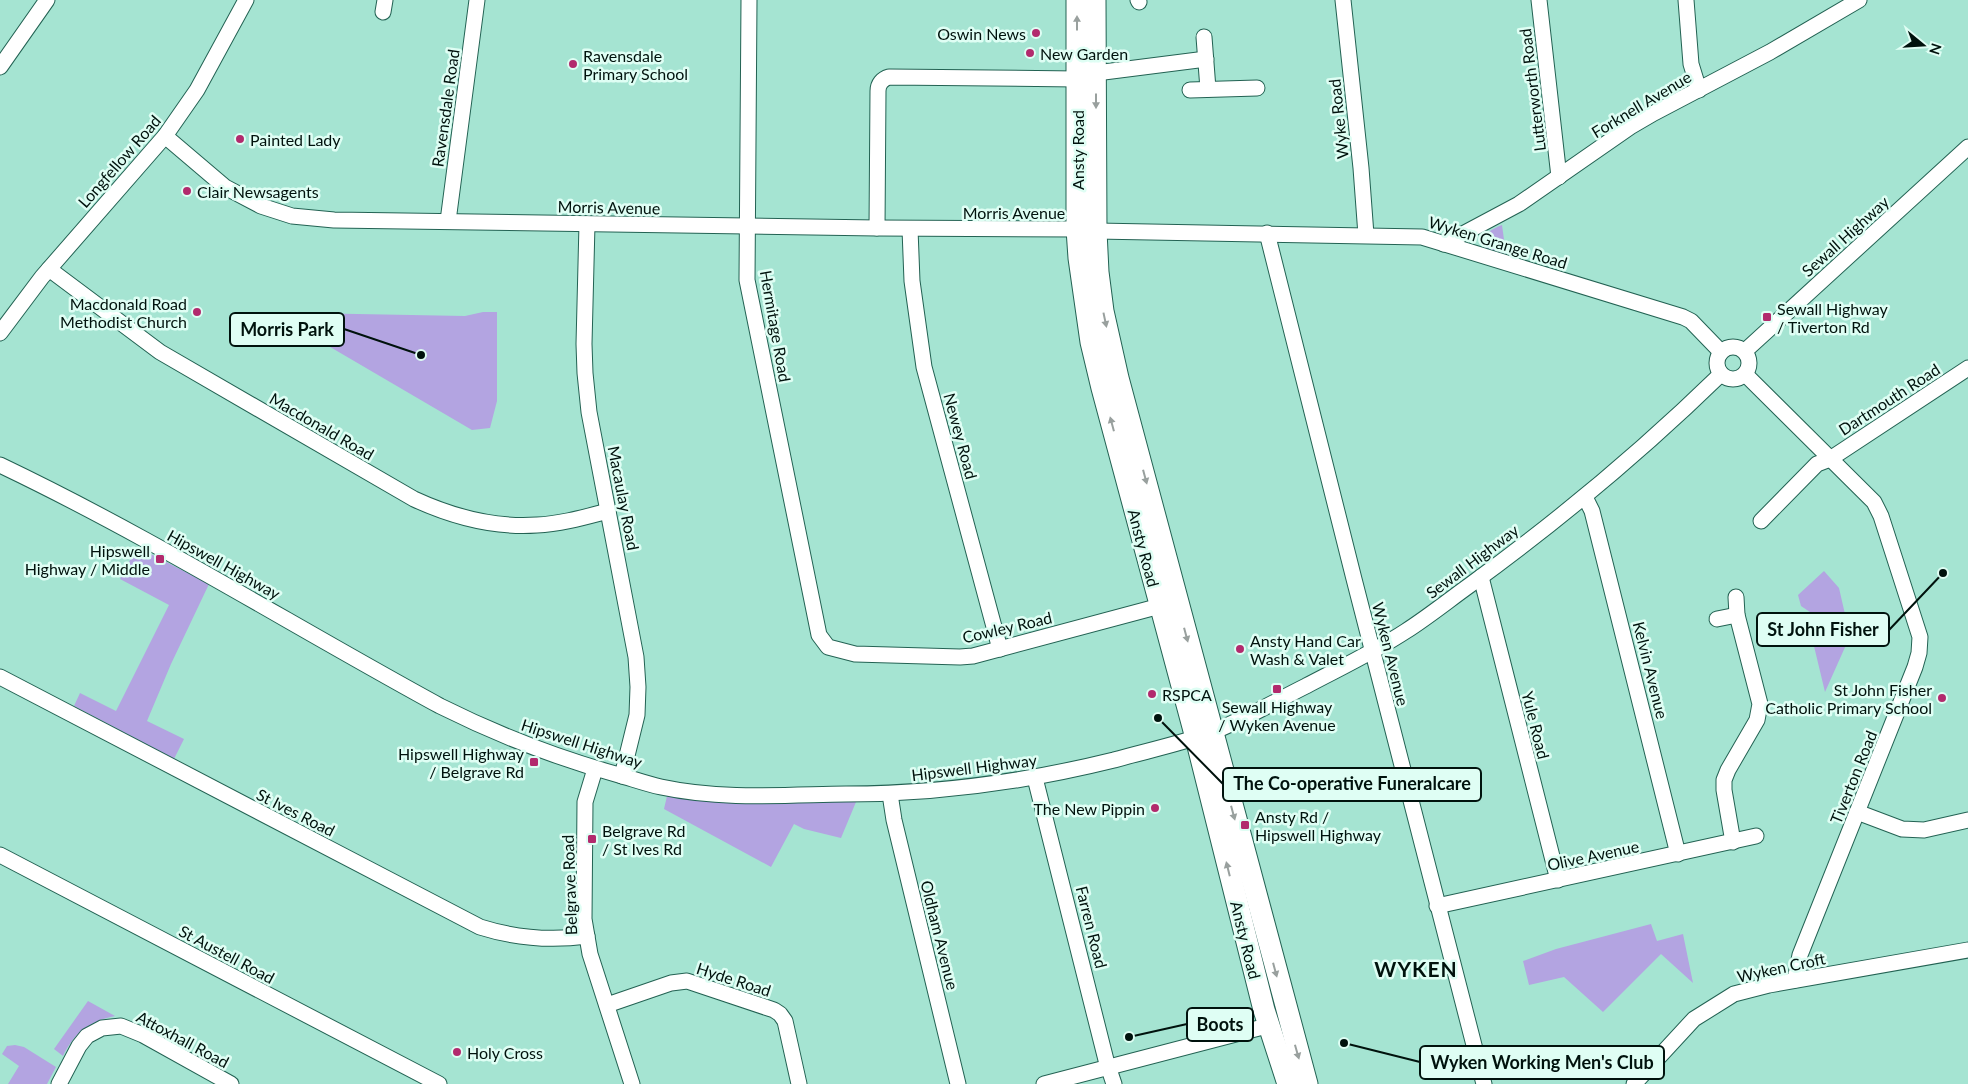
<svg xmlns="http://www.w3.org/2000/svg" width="1968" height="1084" font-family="Lato,sans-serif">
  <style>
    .green { fill: #b3a4e1 }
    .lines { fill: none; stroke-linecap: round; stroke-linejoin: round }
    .minor-casing { stroke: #236253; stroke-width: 17 }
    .highway-casing { stroke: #236253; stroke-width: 23 }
    .minor { stroke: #fff; stroke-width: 15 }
    .highway { stroke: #fff; stroke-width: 21 }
    .oneway { fill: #99a09e }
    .poi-dot { fill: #b22a6d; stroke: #dffef4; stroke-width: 2 }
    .labels { text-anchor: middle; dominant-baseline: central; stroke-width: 5; stroke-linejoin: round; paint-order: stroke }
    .poi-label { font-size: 16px; fill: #00120d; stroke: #dffef4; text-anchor: start }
    .street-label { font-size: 16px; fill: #00120d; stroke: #dffef4 }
    .district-label { font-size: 21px; font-weight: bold; letter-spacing: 1px; fill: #00120d; stroke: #dffef4 }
    .leader { fill: none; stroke: #00120d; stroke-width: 2 }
    .callout-dot { fill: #00120d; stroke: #dffef4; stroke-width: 2 }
    .callout { fill: #dffef4; stroke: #00120d; stroke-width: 2 }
    .callout-label { font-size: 18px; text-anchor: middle; font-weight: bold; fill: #00120d }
  </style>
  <rect width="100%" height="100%" fill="#a5e4d2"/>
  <g class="green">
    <path d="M 1502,225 L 1506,254 L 1488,249 L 1482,245 C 1483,233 1492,229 1502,225 Z"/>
    <polygon points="483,312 497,312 497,401 490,428 472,430 296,327 303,313 465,316"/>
    <polygon points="137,547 209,584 171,664 147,721 184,739 174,759 74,706 80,693 116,711 169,605 120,579"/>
    <polygon points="1824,571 1839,588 1850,636 1825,692 1807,617 1810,612 1801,606 1798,595"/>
    <polygon points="667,796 725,802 856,802 841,838 804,829 794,824 771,867 664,809"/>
    <polygon points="1651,924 1657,941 1683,934 1693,983 1661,954 1603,1012 1564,977 1529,985 1523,961 1556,949"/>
    <path d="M 88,1001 L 115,1016 C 90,1021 74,1033 63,1056 L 54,1049 Z"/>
    <polygon points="15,1045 24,1047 56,1067 47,1084 8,1084 19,1066 2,1054 7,1046"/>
  </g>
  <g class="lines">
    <g class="minor-casing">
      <g id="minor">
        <polyline points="749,0 747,280 819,635 828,647 855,654 960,657 973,656 1160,606"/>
        <polyline points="1138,0 1139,2"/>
        <polyline points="1343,0 1361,168 1366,235"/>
        <polyline points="1539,0 1559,177"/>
        <polyline points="1686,0 1691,64 1699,90"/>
        <polyline points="383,12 385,0"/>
        <polyline points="1204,37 1208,89"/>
        <polyline points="0,67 47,0"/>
        <polyline points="1096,73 1206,59"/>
        <polyline points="1190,90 1257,88"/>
        <polyline points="165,136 225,187 261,206 292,216 334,220 877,228 1077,229"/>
        <polyline points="448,221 477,0"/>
        <polyline points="587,224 584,344 585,373 589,412 636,657 638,687 637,715 622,776"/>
        <path d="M 877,228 L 878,91 C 878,84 882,79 889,77 L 1077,79"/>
        <polyline points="910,229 912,281 924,367 1000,649"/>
        <polyline points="1096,231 1422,237 1683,317 1691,321 1721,352"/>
        <polyline points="1267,233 1354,579 1484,1084"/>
        <polyline points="1444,244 1519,204 1630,127 1654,113 1770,52 1859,0"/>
        <path d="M 49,269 L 160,352 L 414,499 C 453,517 494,528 537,525 C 561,524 585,517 608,511"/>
        <polyline points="0,333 42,277 165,136 197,90 246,0"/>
        <circle cx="1733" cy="363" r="16"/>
        <polyline points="1745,351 1968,147"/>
        <polyline points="1745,374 1874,502 1881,516 1920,637 1919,653 1915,667 1800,955 1795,980"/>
        <path d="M 0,465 C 151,537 293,626 440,706 C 498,735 557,758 619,775 C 633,779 647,784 661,787 C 721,800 784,795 846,794 C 937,794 1025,782 1114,760 C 1146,751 1179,744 1210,733 C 1243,720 1274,702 1306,686 C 1340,668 1374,652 1406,631 C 1428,617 1449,600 1470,585 C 1558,521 1643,450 1721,374"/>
        <polyline points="1585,497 1592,511 1678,854"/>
        <polyline points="1761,521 1817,464 1830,459 1968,368"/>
        <polyline points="1481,577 1558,880"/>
        <polyline points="1717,619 1737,615"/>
        <path d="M 0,677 L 480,927 C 515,938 551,941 587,936"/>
        <polyline points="595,769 585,802 584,919 590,954 632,1084"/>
        <polyline points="1035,778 1106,1060 1114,1084"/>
        <polyline points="890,794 894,820 958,1084"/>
        <polyline points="1857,812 1902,829 1924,830 1968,820"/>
        <polyline points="1733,842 1724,790 1724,780 1728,770 1757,720 1760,704 1737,615 1736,597"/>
        <polyline points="0,855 439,1084"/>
        <polyline points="1437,906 1756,836"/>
        <polyline points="607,1005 671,983 687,981 774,1010 780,1014 785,1021 799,1084"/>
        <polyline points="59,1084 79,1046 87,1036 102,1028 121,1026 143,1035 231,1084"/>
        <polyline points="1044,1084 1259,1028"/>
        <polyline points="1634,1084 1694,1019 1734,994 1769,985 1968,950"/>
      </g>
    </g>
    <g class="highway-casing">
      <g id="highway">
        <polyline points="1077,0 1077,229 1079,258 1091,342 1102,388 1196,738 1264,1010 1288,1084"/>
        <polyline points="1095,0 1096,231 1098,272 1103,311 1118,378 1307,1084"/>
      </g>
    </g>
    <use href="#minor" class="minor"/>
    <use href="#highway" class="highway"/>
  </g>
  <defs><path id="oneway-solid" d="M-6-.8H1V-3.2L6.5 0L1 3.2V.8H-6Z" transform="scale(1.25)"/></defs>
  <g class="oneway">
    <use href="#oneway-solid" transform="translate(1077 23) rotate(-90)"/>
    <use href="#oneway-solid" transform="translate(1096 101) rotate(90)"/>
    <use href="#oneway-solid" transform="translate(1105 320) rotate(78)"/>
    <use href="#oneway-solid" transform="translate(1112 424) rotate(-105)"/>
    <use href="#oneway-solid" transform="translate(1145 477) rotate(75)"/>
    <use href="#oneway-solid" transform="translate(1186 635) rotate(75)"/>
    <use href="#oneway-solid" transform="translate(1233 813) rotate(75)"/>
    <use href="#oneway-solid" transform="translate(1228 869) rotate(-104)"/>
    <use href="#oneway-solid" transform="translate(1275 970) rotate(75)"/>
    <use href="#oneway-solid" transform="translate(1297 1052) rotate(74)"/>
  </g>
  <g class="poi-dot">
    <circle cx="1036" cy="33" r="5"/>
    <circle cx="1030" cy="53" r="5"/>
    <circle cx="573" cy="64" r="5"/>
    <circle cx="240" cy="139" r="5"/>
    <circle cx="187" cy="191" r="5"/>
    <circle cx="197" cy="312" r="5"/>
    <rect x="1762" y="312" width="10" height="10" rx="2.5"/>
    <rect x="155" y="554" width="10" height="10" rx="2.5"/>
    <circle cx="1240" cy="649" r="5"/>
    <rect x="1272" y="684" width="10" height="10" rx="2.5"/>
    <circle cx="1152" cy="694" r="5"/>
    <circle cx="1942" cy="698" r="5"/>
    <rect x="529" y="757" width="10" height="10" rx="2.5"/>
    <circle cx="1155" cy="808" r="5"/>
    <rect x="1240" y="820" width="10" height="10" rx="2.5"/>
    <rect x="587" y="834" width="10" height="10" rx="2.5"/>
    <circle cx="457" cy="1052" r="5"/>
  </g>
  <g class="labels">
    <g class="poi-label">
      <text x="1026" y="33" text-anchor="end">Oswin News</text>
      <text x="1040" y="53">New Garden</text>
      <text x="583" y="55">Ravensdale<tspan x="583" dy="18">Primary School</tspan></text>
      <text x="250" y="139">Painted Lady</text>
      <text x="197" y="191">Clair Newsagents</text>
      <text x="187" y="303" text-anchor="end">Macdonald Road<tspan x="187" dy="18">Methodist Church</tspan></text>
      <text x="1777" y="308">Sewall Highway<tspan x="1777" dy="18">/ Tiverton Rd</tspan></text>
      <text x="150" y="550" text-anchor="end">Hipswell<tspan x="150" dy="18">Highway / Middle</tspan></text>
      <text x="1250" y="640">Ansty Hand Car<tspan x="1250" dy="18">Wash &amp; Valet</tspan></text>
      <text x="1932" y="689" text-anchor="end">St John Fisher<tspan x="1932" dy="18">Catholic Primary School</tspan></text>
      <text x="1162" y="694">RSPCA</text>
      <text x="1277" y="706" text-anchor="middle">Sewall Highway<tspan x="1277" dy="18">/ Wyken Avenue</tspan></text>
      <text x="524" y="753" text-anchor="end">Hipswell Highway<tspan x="524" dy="18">/ Belgrave Rd</tspan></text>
      <text x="1145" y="808" text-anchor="end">The New Pippin</text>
      <text x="1255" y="816">Ansty Rd /<tspan x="1255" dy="18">Hipswell Highway</tspan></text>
      <text x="602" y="830">Belgrave Rd<tspan x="602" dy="18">/ St Ives Rd</tspan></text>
      <text x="467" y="1052">Holy Cross</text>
    </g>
    <g class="street-label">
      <text transform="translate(1532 90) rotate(-97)">Lutterworth Road</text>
      <text transform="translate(1641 104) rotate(-31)">Forknell Avenue</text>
      <text transform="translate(445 108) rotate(-82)">Ravensdale Road</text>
      <text transform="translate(1338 119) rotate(-96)">Wyke Road</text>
      <text transform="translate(1077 150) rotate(-90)">Ansty Road</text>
      <text transform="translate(119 161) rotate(-49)">Longfellow Road</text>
      <text transform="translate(609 207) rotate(1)">Morris Avenue</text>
      <text x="1014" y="212">Morris Avenue</text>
      <text transform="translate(1845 236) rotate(-42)">Sewall Highway</text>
      <text transform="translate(1498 242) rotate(17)">Wyken Grange Road</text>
      <text transform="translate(776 326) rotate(80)">Hermitage Road</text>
      <text transform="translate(1889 399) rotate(-33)">Dartmouth Road</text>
      <text transform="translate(322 426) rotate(30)">Macdonald Road</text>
      <text transform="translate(961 436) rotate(75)">Newey Road</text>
      <text transform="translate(624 498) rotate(79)">Macaulay Road</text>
      <text transform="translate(1144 548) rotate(75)">Ansty Road</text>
      <text transform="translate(1472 561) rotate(-37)">Sewall Highway</text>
      <text transform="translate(224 564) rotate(29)">Hipswell Highway</text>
      <text transform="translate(1007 627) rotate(-13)">Cowley Road</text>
      <text transform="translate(1391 654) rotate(76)">Wyken Avenue</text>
      <text transform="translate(1651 670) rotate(76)">Kelvin Avenue</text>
      <text transform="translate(1536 725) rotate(76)">Yule Road</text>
      <text transform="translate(582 743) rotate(18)">Hipswell Highway</text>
      <text transform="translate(974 767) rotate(-7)">Hipswell Highway</text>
      <text transform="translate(1853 777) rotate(-68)">Tiverton Road</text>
      <text transform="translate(296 812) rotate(27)">St Ives Road</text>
      <text transform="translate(1593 855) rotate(-12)">Olive Avenue</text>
      <text transform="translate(569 885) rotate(-92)">Belgrave Road</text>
      <text transform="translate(1092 927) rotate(76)">Farren Road</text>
      <text transform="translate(940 935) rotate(76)">Oldham Avenue</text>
      <text transform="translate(1246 940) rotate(76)">Ansty Road</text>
      <text transform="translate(227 954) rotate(28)">St Austell Road</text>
      <text transform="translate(1781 967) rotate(-12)">Wyken Croft</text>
      <text transform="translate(734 979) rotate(18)">Hyde Road</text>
      <text transform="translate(183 1039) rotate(28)">Attoxhall Road</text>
    </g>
    <g class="district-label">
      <text x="1416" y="968">WYKEN</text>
    </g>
  </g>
  <path class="leader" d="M421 355L344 329M1943 573L1889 630M1158 718L1223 784M1129 1037L1187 1024M1344 1043L1420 1062"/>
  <g class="callout-dot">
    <circle cx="421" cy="355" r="5"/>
    <circle cx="1943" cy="573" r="5"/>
    <circle cx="1158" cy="718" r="5"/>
    <circle cx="1129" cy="1037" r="5"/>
    <circle cx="1344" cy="1043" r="5"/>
  </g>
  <g class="callout">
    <rect x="230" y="313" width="114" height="33" rx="5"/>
    <rect x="1757" y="613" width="132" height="33" rx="5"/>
    <rect x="1223" y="768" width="258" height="33" rx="5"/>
    <rect x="1187" y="1008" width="66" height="33" rx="5"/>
    <rect x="1420" y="1046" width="244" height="33" rx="5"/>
  </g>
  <g class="callout-label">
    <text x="287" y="336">Morris Park</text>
    <text x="1823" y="636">St John Fisher</text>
    <text x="1352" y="790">The Co-operative Funeralcare</text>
    <text x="1220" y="1031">Boots</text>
    <text x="1542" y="1069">Wyken Working Men's Club</text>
  </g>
  <g transform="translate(1923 45) rotate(108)" stroke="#dffef4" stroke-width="4" paint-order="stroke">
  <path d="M0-4L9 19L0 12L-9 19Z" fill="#00120d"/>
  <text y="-8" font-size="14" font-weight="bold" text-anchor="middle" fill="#00120d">N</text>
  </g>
</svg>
